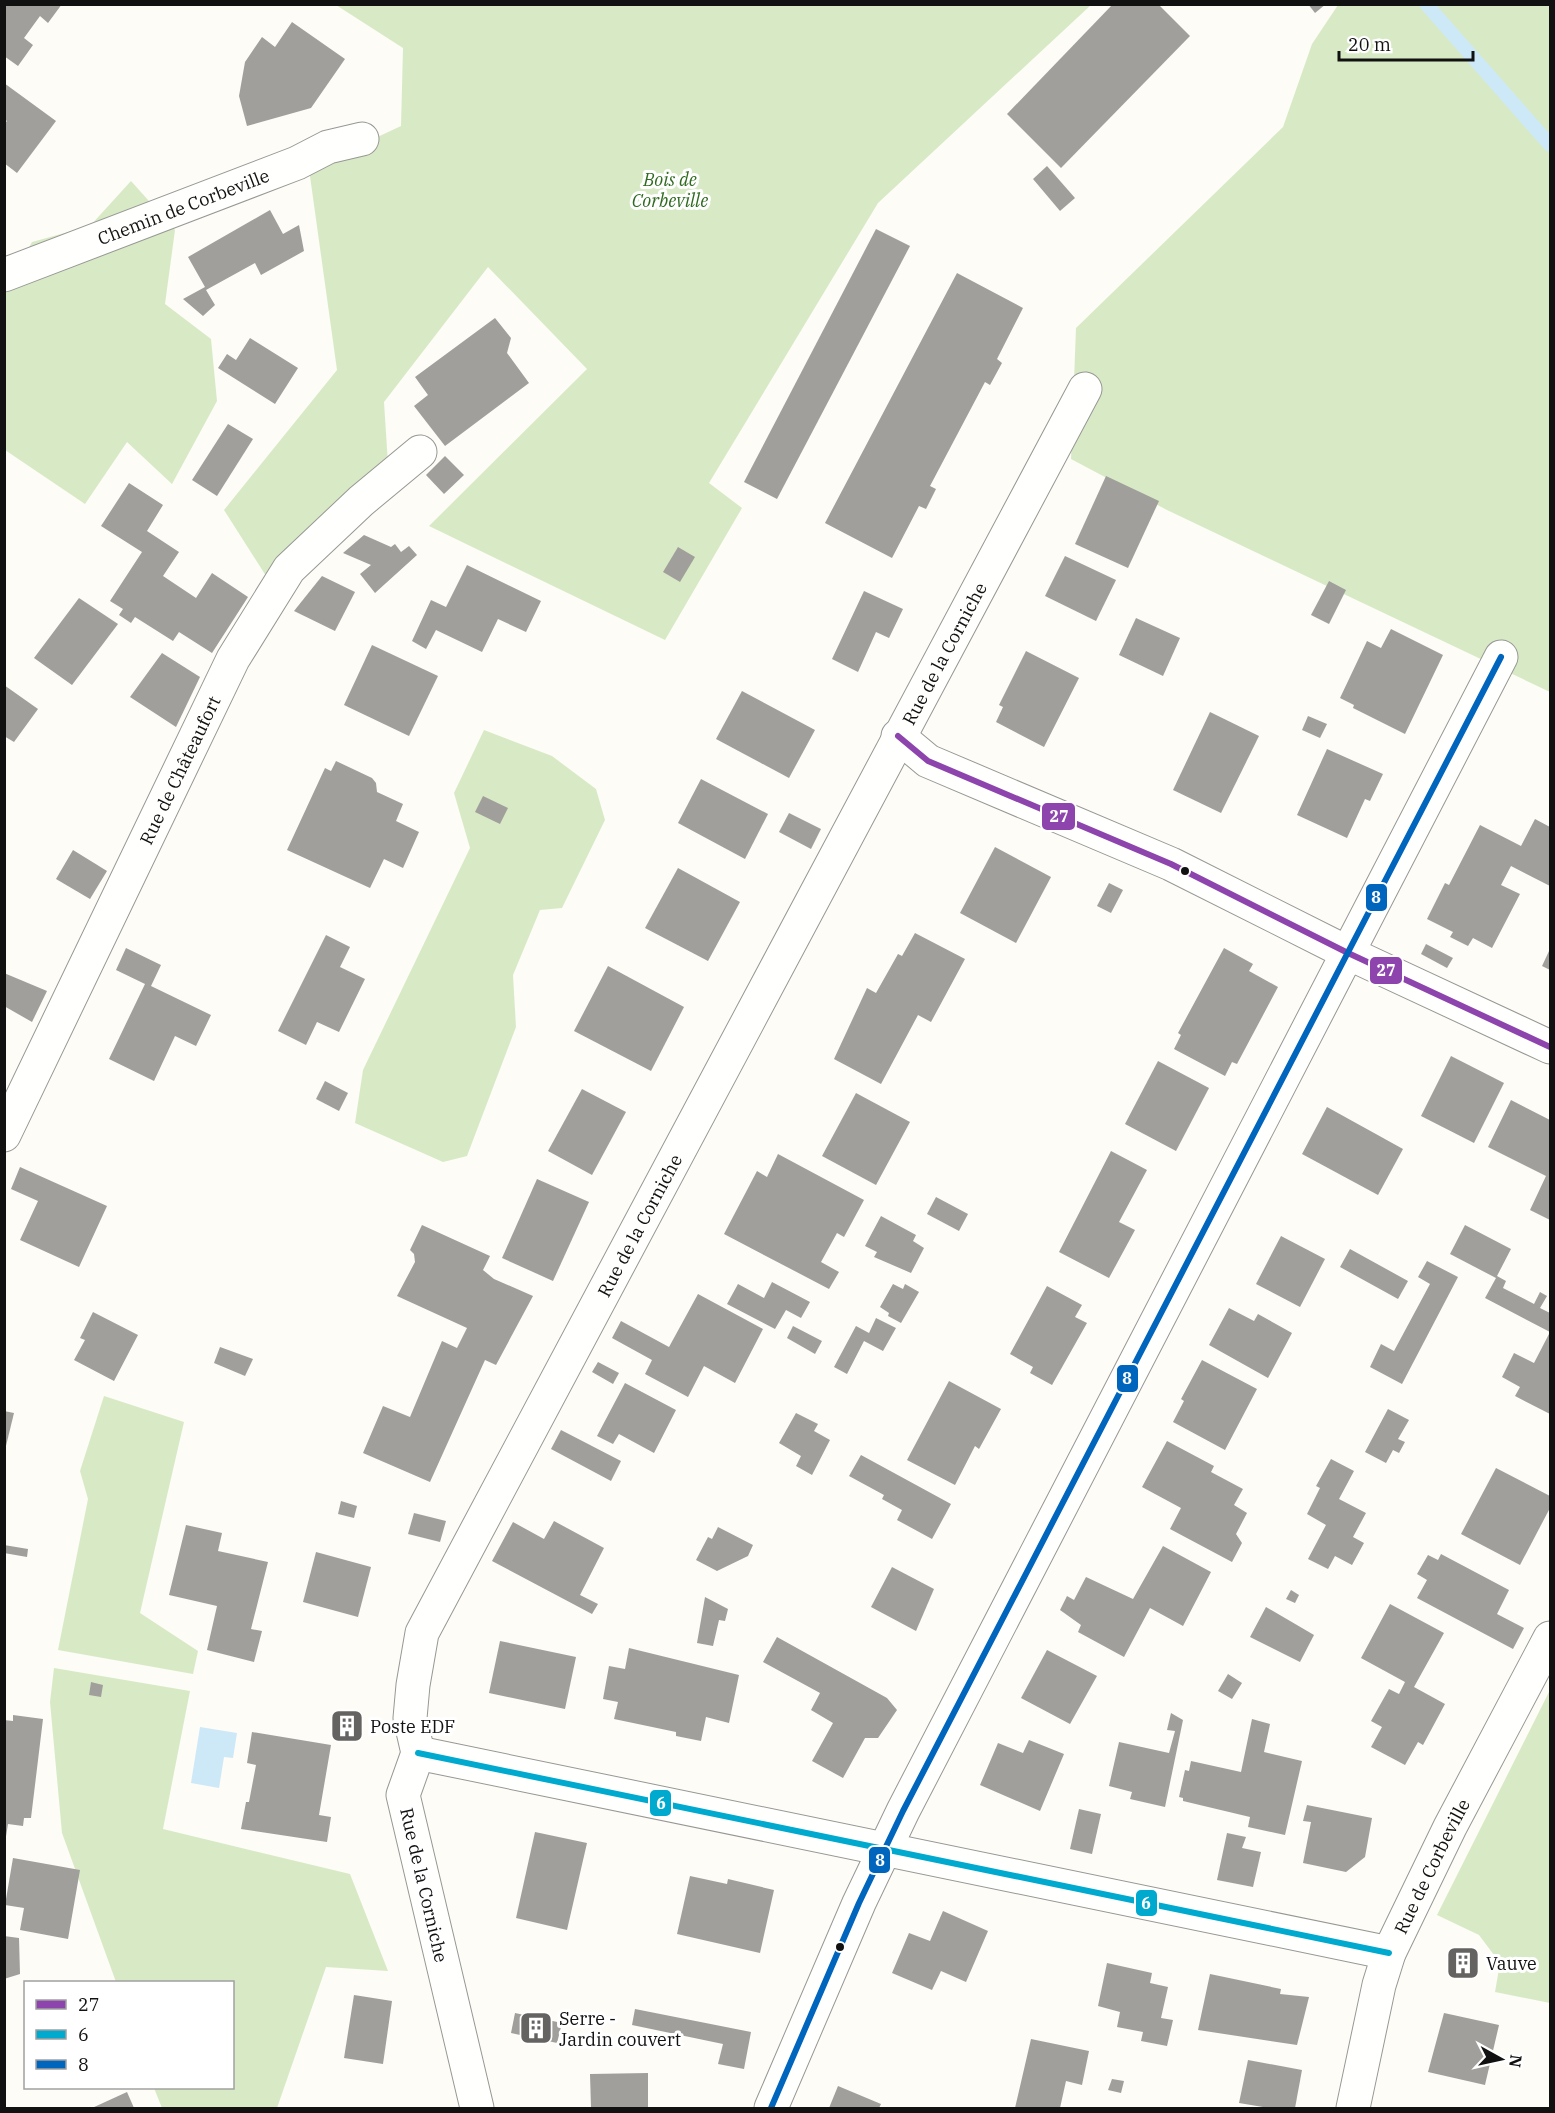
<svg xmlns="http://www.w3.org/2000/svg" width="1555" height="2113" font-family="'IBM Plex Serif',serif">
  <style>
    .forest { fill: #d8eac5 }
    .water { fill: #cde8f7 }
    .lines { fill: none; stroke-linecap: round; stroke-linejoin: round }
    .stream { stroke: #cde8f7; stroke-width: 14 }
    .building { fill: #a19f9c }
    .street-casing { stroke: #979795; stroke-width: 35 }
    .street { stroke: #fffffe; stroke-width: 33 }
    .bus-1-casing { stroke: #fff; stroke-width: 10 }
    .bus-2-casing { stroke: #fff; stroke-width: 10 }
    .bus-3-casing { stroke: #fff; stroke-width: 10 }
    .bus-1 { stroke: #8e44ad; stroke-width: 6 }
    .bus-2 { stroke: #00a9ce; stroke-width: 6 }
    .bus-3 { stroke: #0065bd; stroke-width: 6 }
    .bus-dot { fill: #111; stroke: #fff; stroke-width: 2 }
    .labels { text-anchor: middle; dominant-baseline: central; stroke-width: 6; stroke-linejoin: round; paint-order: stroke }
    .park-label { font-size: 18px; font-style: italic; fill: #2f6b1f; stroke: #fff }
    .street-label { font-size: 18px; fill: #111; stroke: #fff }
    .poi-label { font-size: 18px; fill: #111; stroke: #fff; text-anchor: start }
    .line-badge { stroke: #fff; stroke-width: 2 }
    .badge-label { font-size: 16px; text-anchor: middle; font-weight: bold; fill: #fff }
  </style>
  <rect width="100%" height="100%" fill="#fdfcf7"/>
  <g class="forest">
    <polygon points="336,5 1091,5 878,203 709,483 742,508 665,640 429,526 587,369 488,267 384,402 388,464 268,579 224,510 337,370 309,169 401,126 403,48"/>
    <polygon points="1338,5 1550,5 1550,692 1167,510 1071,459 1076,328 1283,127 1312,44"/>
    <polygon points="131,181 175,230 165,304 211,339 217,401 172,484 127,442 85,504 5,450 5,291 32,242 90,226"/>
    <polygon points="484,730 552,756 596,789 605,820 562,908 540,910 513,975 516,1027 467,1156 443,1162 355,1123 363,1070 470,848 454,793"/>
    <polygon points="104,1396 184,1422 140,1613 198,1651 193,1674 58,1650 88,1499 80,1471"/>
    <polygon points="54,1668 190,1691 163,1829 350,1874 388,1971 326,1967 277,2108 162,2108 154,2088 232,2088 232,1982 116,1982 62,1833 50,1702"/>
    <polygon points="1550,1690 1550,2003 1495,1992 1500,1963 1479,1935 1437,1915"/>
  </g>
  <polygon class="water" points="200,1727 237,1733 233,1758 224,1757 219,1788 191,1783"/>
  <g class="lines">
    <polyline class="stream" points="1426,4 1550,145"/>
  </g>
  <g class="building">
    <polygon points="4,4 62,4 48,23 40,16 24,38 33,45 18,66 4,56"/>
    <polygon points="1113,4 1158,4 1190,36 1061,168 1007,114"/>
    <polygon points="1308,4 1326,4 1315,13"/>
    <polygon points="292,22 345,59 311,108 247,126 239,96 245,62 262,37 275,47"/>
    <polygon points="4,83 56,121 17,173 4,163 4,124 7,121 4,119"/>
    <polygon points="1047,166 1075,198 1060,211 1033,179"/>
    <polygon points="270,210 283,234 299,225 304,251 261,275 255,263 206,290 215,305 203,316 183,299 205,287 188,257"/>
    <polygon points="876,229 910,246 777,499 744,482"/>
    <polygon points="957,273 1023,308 997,359 1002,363 990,385 985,382 930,486 936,489 926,509 919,506 892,558 825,523"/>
    <polygon points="495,318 511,338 507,353 529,383 445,446 414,406 428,395 415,377"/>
    <polygon points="250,338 298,368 275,404 218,368 227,354 236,360"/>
    <polygon points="228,424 253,439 217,496 192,480"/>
    <polygon points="445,456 464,475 444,494 426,475"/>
    <polygon points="1106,476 1159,501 1128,568 1075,544"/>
    <polygon points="129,483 163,505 147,531 179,552 163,576 196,598 212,573 248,597 212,653 179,632 173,641 135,617 131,623 119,615 123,609 110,601 142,552 101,526"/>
    <polygon points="364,535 391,547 395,544 401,552 409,546 417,555 375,593 360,574 371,565 343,553"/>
    <polygon points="678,547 695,557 680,582 663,572"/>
    <polygon points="1065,556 1116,580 1096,621 1045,596"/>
    <polygon points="467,565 541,601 526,632 498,619 482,652 436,630 426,649 412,641 431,600 446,607"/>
    <polygon points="322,576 355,592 335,631 294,611"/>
    <polygon points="1329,581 1346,590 1329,624 1311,615"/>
    <polygon points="864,591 903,609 889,638 876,632 858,672 832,659"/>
    <polygon points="79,598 118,624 72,685 34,658"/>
    <polygon points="1136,618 1180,638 1163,676 1119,655"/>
    <polygon points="1391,629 1443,655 1405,734 1353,708 1354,705 1340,698 1367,641 1381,648"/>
    <polygon points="372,645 438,676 409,736 344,705"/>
    <polygon points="1026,651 1079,678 1044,747 996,722 1003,707 999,705"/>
    <polygon points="162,653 200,677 176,727 130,697"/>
    <polygon points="4,685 38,709 14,742 4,736"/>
    <polygon points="742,691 815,730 789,778 716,739"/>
    <polygon points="1210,712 1259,736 1221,813 1173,790"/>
    <polygon points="1308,716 1327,724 1320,738 1302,730"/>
    <polygon points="1327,749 1383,774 1370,801 1365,799 1347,838 1297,815"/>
    <polygon points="336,761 372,778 376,783 377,792 403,804 396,821 419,832 403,868 384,859 370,888 287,850 325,768 331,771"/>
    <polygon points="701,779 768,814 745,859 678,823"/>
    <polygon points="483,796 508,808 500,824 475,812"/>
    <polygon points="789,813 821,829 811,849 779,832"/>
    <polygon points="1535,819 1550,827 1550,886 1511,866 1501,885 1520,894 1492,948 1473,938 1468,946 1450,937 1453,932 1427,919 1445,883 1449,885 1480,825 1521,846"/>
    <polygon points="995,847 1051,877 1016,943 960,913"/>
    <polygon points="73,850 107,871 90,899 56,879"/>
    <polygon points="678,868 740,902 708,961 645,928"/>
    <polygon points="1109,883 1123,890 1111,913 1097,906"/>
    <polygon points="915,933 965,959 931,1022 918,1015 881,1084 834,1059 867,988 876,993 898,954 902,956"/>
    <polygon points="326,935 350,947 340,967 365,979 339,1032 317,1022 306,1045 278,1031"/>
    <polygon points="1426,944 1453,958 1447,968 1421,954"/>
    <polygon points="126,948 161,965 151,986 211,1015 196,1046 175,1036 154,1081 109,1059 145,984 116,970"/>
    <polygon points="1224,948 1253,964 1249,971 1278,987 1237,1064 1232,1062 1225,1076 1174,1049 1181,1035 1178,1033"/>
    <polygon points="1550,949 1550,970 1542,966"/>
    <polygon points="608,966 684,1007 651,1071 574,1031"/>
    <polygon points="4,973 47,991 32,1022 4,1006"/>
    <polygon points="1451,1056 1504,1083 1474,1143 1421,1116"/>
    <polygon points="1158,1061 1209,1088 1176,1151 1125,1124"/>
    <polygon points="325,1081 348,1093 339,1111 316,1099"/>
    <polygon points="582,1089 626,1112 592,1175 548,1151"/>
    <polygon points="856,1093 910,1122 876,1185 822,1156"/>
    <polygon points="1511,1100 1550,1120 1550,1220 1530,1210 1546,1176 1488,1147"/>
    <polygon points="1327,1107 1403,1149 1378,1195 1302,1154"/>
    <polygon points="1111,1151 1147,1170 1119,1222 1135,1230 1109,1278 1059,1252"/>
    <polygon points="778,1154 864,1200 844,1237 837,1233 821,1262 839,1272 829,1289 724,1234 757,1171 767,1177"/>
    <polygon points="20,1167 107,1206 79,1267 20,1240 38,1201 11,1189"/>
    <polygon points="537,1179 589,1202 553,1281 502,1258"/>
    <polygon points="936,1197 968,1214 959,1231 927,1214"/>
    <polygon points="881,1216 916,1235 913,1241 924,1248 911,1273 874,1257 877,1252 865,1246"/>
    <polygon points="422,1225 490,1256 483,1270 494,1279 533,1296 496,1365 485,1360 430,1482 363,1453 383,1406 410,1417 442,1341 457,1348 467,1328 397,1296 415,1262 414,1254 410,1250"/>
    <polygon points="1465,1225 1511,1249 1497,1276 1506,1281 1503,1288 1534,1304 1540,1292 1547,1296 1540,1308 1550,1313 1550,1414 1515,1396 1520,1387 1502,1377 1514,1353 1534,1363 1550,1332 1485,1298 1496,1278 1450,1254"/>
    <polygon points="1281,1236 1325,1259 1300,1307 1256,1284"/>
    <polygon points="1350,1249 1408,1281 1398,1299 1340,1267"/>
    <polygon points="1427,1261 1458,1277 1402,1384 1370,1367 1381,1344 1394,1351 1430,1284 1418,1277"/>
    <polygon points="772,1282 810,1302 801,1318 786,1310 775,1329 727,1304 738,1284 764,1298"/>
    <polygon points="893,1284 903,1289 905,1284 919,1292 901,1323 888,1316 889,1313 880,1307"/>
    <polygon points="1047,1286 1082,1305 1075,1317 1087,1323 1052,1385 1030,1373 1033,1367 1010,1354"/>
    <polygon points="698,1294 763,1329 735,1383 704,1366 688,1397 645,1374 652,1360 612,1338 621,1321 669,1347"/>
    <polygon points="1229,1308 1254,1321 1258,1314 1292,1333 1268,1378 1209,1345"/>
    <polygon points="93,1312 138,1335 114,1381 74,1360 85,1340 80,1338"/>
    <polygon points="876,1318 896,1328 883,1351 864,1341 847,1374 834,1367 856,1326 869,1333"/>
    <polygon points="793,1326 822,1341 815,1354 787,1338"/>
    <polygon points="220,1347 253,1359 245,1376 214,1363"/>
    <polygon points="1202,1360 1257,1389 1225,1450 1173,1422 1184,1401 1181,1399"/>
    <polygon points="598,1362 619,1373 613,1384 592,1372"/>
    <polygon points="949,1381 1001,1409 979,1449 975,1446 955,1485 907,1460"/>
    <polygon points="625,1383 676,1410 654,1453 619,1434 613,1444 597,1436"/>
    <polygon points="1388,1409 1409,1420 1398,1439 1405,1442 1399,1453 1393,1450 1386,1463 1365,1452"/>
    <polygon points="4,1411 14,1413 5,1450 4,1449"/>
    <polygon points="796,1413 818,1424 814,1431 830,1440 812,1475 796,1466 801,1456 779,1443"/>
    <polygon points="561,1430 621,1461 611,1481 551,1449"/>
    <polygon points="1167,1441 1214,1466 1211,1472 1243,1489 1234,1505 1247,1513 1236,1534 1242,1543 1232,1562 1170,1529 1181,1508 1142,1487"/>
    <polygon points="861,1455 951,1504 932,1539 897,1520 902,1510 882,1499 884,1495 849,1476"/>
    <polygon points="1331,1459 1354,1471 1339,1499 1366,1513 1353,1537 1364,1543 1352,1565 1335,1556 1328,1569 1308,1559 1326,1525 1307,1514 1320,1488 1316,1486"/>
    <polygon points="1496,1468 1550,1496 1550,1508 1520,1565 1461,1534"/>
    <polygon points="341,1501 357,1506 354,1518 338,1514"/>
    <polygon points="414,1513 446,1521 440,1542 408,1534"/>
    <polygon points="554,1521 604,1548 580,1595 598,1604 592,1614 492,1561 513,1522 544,1539"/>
    <polygon points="186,1525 222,1533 218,1551 268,1562 251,1629 262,1631 254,1662 207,1650 217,1606 169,1595"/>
    <polygon points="718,1527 753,1545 748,1556 717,1571 696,1560 708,1537 712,1539"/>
    <polygon points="4,1545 28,1549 27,1557 4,1553"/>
    <polygon points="1163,1546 1211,1572 1183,1626 1150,1608 1124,1657 1078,1632 1081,1625 1060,1610 1067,1596 1074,1600 1086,1577 1133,1599"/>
    <polygon points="316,1552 371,1567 358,1617 303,1602"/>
    <polygon points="1441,1554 1509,1590 1497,1614 1524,1628 1513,1649 1417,1598 1427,1580 1417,1574 1428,1555 1438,1560"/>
    <polygon points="892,1567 934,1589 916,1631 871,1607"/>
    <polygon points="1291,1590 1299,1595 1295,1603 1286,1599"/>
    <polygon points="705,1597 728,1609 725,1621 719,1620 713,1646 697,1643"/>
    <polygon points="1390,1604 1444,1633 1414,1687 1445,1704 1423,1745 1418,1742 1405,1765 1371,1747 1382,1727 1371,1721 1389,1689 1399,1694 1405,1682 1361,1658"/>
    <polygon points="1266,1607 1314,1635 1300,1662 1250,1637"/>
    <polygon points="777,1637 887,1698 897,1710 878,1738 865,1738 843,1778 812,1761 833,1723 811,1710 820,1693 763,1662"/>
    <polygon points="500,1641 576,1657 565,1709 489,1693"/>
    <polygon points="629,1648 739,1675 729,1723 706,1717 701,1741 676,1736 676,1732 614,1719 618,1702 603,1699 609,1666 625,1669"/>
    <polygon points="1047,1650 1097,1676 1070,1724 1021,1698"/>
    <polygon points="1228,1674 1242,1683 1232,1699 1218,1691"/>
    <polygon points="91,1682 103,1685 101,1697 89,1695"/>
    <polygon points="1171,1713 1183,1720 1165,1807 1130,1799 1132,1792 1109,1786 1119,1742 1169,1753 1175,1731 1167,1730"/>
    <polygon points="13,1715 43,1719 31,1818 24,1818 23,1826 8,1824 4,1849 4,1720 13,1721"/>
    <polygon points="341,1716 356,1719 353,1737 338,1734"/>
    <polygon points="1252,1719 1270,1724 1264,1752 1302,1761 1285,1835 1248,1827 1250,1817 1183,1801 1183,1798 1179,1797 1185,1770 1189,1771 1191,1761 1241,1772"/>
    <polygon points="252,1732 331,1745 319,1815 331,1817 327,1842 241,1829 246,1802 249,1802 256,1765 247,1763"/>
    <polygon points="1029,1740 1064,1754 1040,1811 980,1785 998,1743 1023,1753"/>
    <polygon points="1307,1805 1372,1818 1365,1857 1346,1872 1303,1863 1311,1822 1303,1821"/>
    <polygon points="1079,1809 1101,1814 1092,1854 1070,1849"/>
    <polygon points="535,1832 587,1843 567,1930 516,1918"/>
    <polygon points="1227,1833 1246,1837 1242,1848 1261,1852 1253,1887 1217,1880"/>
    <polygon points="13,1858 80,1870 68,1939 20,1930 24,1908 5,1905"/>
    <polygon points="690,1876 727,1884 728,1879 774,1890 760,1953 677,1934"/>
    <polygon points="943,1911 988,1931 966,1982 941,1971 932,1990 892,1973 909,1933 930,1941"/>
    <polygon points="4,1936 19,1938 20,1974 4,1979"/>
    <polygon points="1455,1949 1477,1954 1472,1976 1450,1972"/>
    <polygon points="1107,1963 1152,1973 1150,1983 1168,1987 1161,2018 1173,2020 1167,2046 1141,2041 1143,2032 1117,2027 1120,2012 1098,2006"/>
    <polygon points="1210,1974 1281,1989 1280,1994 1309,1997 1297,2045 1198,2030"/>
    <polygon points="354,1995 392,2001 383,2064 344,2058"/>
    <polygon points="635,2009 751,2032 744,2069 718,2064 723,2044 632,2025"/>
    <polygon points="515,2013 562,2023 557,2043 511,2033"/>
    <polygon points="1444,2013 1499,2025 1485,2085 1428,2072"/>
    <polygon points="1031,2039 1089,2051 1082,2085 1066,2081 1060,2108 1015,2108"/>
    <polygon points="1248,2060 1302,2070 1295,2108 1269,2108 1239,2103"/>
    <polygon points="648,2073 648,2108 591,2108 590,2074"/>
    <polygon points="1112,2079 1124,2081 1121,2093 1108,2090"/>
    <polygon points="838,2086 881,2104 879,2108 829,2108"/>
    <polygon points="127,2092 134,2108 92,2108"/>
  </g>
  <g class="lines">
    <g class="street-casing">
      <g id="street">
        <path id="s1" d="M 4,275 L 297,163 L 328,147 L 362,139"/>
        <polyline points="898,736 928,761 1171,864 1348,953 1550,1047"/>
        <path id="s2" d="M 4,1135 L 233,659 L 289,569 L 361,501 L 420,452"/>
        <polyline points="418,1753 1389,1953"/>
        <path id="s3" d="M 477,2108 L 403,1795 L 418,1753 L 410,1718 L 413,1685 L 422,1633 L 1085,389"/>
        <polyline points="771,2108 859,1903 903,1811 1501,657"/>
        <path id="s4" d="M 1353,2108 L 1379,1985 L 1389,1953 L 1450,1827 L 1550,1638"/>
      </g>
    </g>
    <use href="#street" class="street"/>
    <g class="bus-1-casing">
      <polyline id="bus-1" points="898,736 928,761 1171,864 1348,953 1550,1047"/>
    </g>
    <g class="bus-2-casing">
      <polyline id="bus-2" points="418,1753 1389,1953"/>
    </g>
    <g class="bus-3-casing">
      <polyline id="bus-3" points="771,2108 859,1903 903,1811 1501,657"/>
    </g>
    <use href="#bus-1" class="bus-1"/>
    <use href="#bus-2" class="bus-2"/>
    <use href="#bus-3" class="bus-3"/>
  </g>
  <defs>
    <g id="building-square" transform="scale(1.725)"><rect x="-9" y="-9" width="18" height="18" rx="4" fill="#646362" stroke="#fff"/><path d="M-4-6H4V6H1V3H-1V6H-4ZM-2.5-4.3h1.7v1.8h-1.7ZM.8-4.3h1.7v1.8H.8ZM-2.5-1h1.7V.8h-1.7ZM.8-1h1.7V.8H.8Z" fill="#fff"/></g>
  </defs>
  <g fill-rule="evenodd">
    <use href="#building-square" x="347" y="1726"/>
    <use href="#building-square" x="1463" y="1963"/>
    <use href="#building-square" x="536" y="2028"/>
  </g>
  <g class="bus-dot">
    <circle cx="1185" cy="871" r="5"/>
    <circle cx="840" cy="1947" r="5"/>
  </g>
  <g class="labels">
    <g class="park-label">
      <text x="670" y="179">Bois de<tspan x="670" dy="21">Corbeville</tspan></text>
    </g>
    <g class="street-label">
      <text stroke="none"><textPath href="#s1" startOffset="192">Chemin de Corbeville</textPath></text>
      <text stroke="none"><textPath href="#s3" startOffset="1598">Rue de la Corniche</textPath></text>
      <text stroke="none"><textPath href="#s2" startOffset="405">Rue de Châteaufort</textPath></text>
      <text stroke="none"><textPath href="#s3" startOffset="950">Rue de la Corniche</textPath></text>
      <text stroke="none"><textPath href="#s4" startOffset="256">Rue de Corbeville</textPath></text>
      <text transform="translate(424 1885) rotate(77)">Rue de la Corniche</text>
    </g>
    <g class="poi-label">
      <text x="370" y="1726">Poste EDF</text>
      <text x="1486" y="1963">Vauve</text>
      <text x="559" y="2018">Serre -<tspan x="559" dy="21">Jardin couvert</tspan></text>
    </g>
  </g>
  <g class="line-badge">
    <rect x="1041" y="802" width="35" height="29" rx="6" fill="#8e44ad"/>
    <rect x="1365" y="883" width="23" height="29" rx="6" fill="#0065bd"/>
    <rect x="1369" y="956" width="34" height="29" rx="6" fill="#8e44ad"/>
    <rect x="1116" y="1364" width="23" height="29" rx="6" fill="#0065bd"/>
    <rect x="649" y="1789" width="23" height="28" rx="6" fill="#00a9ce"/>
    <rect x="868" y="1846" width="23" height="28" rx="6" fill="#0065bd"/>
    <rect x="1135" y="1889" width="23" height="28" rx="6" fill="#00a9ce"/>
  </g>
  <g class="badge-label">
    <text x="1059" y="822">27</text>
    <text x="1376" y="903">8</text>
    <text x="1386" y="976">27</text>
    <text x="1127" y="1384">8</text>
    <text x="661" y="1809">6</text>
    <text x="880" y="1866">8</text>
    <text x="1146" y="1909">6</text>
  </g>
  <rect width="1555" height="2113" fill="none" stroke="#111111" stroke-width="12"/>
  <rect x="24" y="1981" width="210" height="108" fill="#ffffff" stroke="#a0a0a0" stroke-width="1.5"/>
  <rect x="36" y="2000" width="30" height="9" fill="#8e44ad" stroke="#a0a0a0" stroke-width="1.5"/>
  <text x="78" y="2011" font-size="18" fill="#111111">27</text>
  <rect x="36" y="2030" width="30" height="9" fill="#00a9ce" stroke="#a0a0a0" stroke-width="1.5"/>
  <text x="78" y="2041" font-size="18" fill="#111111">6</text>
  <rect x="36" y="2060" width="30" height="9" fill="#0065bd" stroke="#a0a0a0" stroke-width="1.5"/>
  <text x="78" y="2071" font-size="18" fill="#111111">8</text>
  <g transform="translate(1501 2059) rotate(98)" stroke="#ffffff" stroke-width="4.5" paint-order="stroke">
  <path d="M0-4.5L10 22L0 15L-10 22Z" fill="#111111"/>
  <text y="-9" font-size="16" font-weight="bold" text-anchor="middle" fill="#111111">N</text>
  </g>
  <path d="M1339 51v9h134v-9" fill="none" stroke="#111111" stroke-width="3"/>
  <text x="1348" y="51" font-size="18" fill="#111111" stroke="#ffffff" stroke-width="4.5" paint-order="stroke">20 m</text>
</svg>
